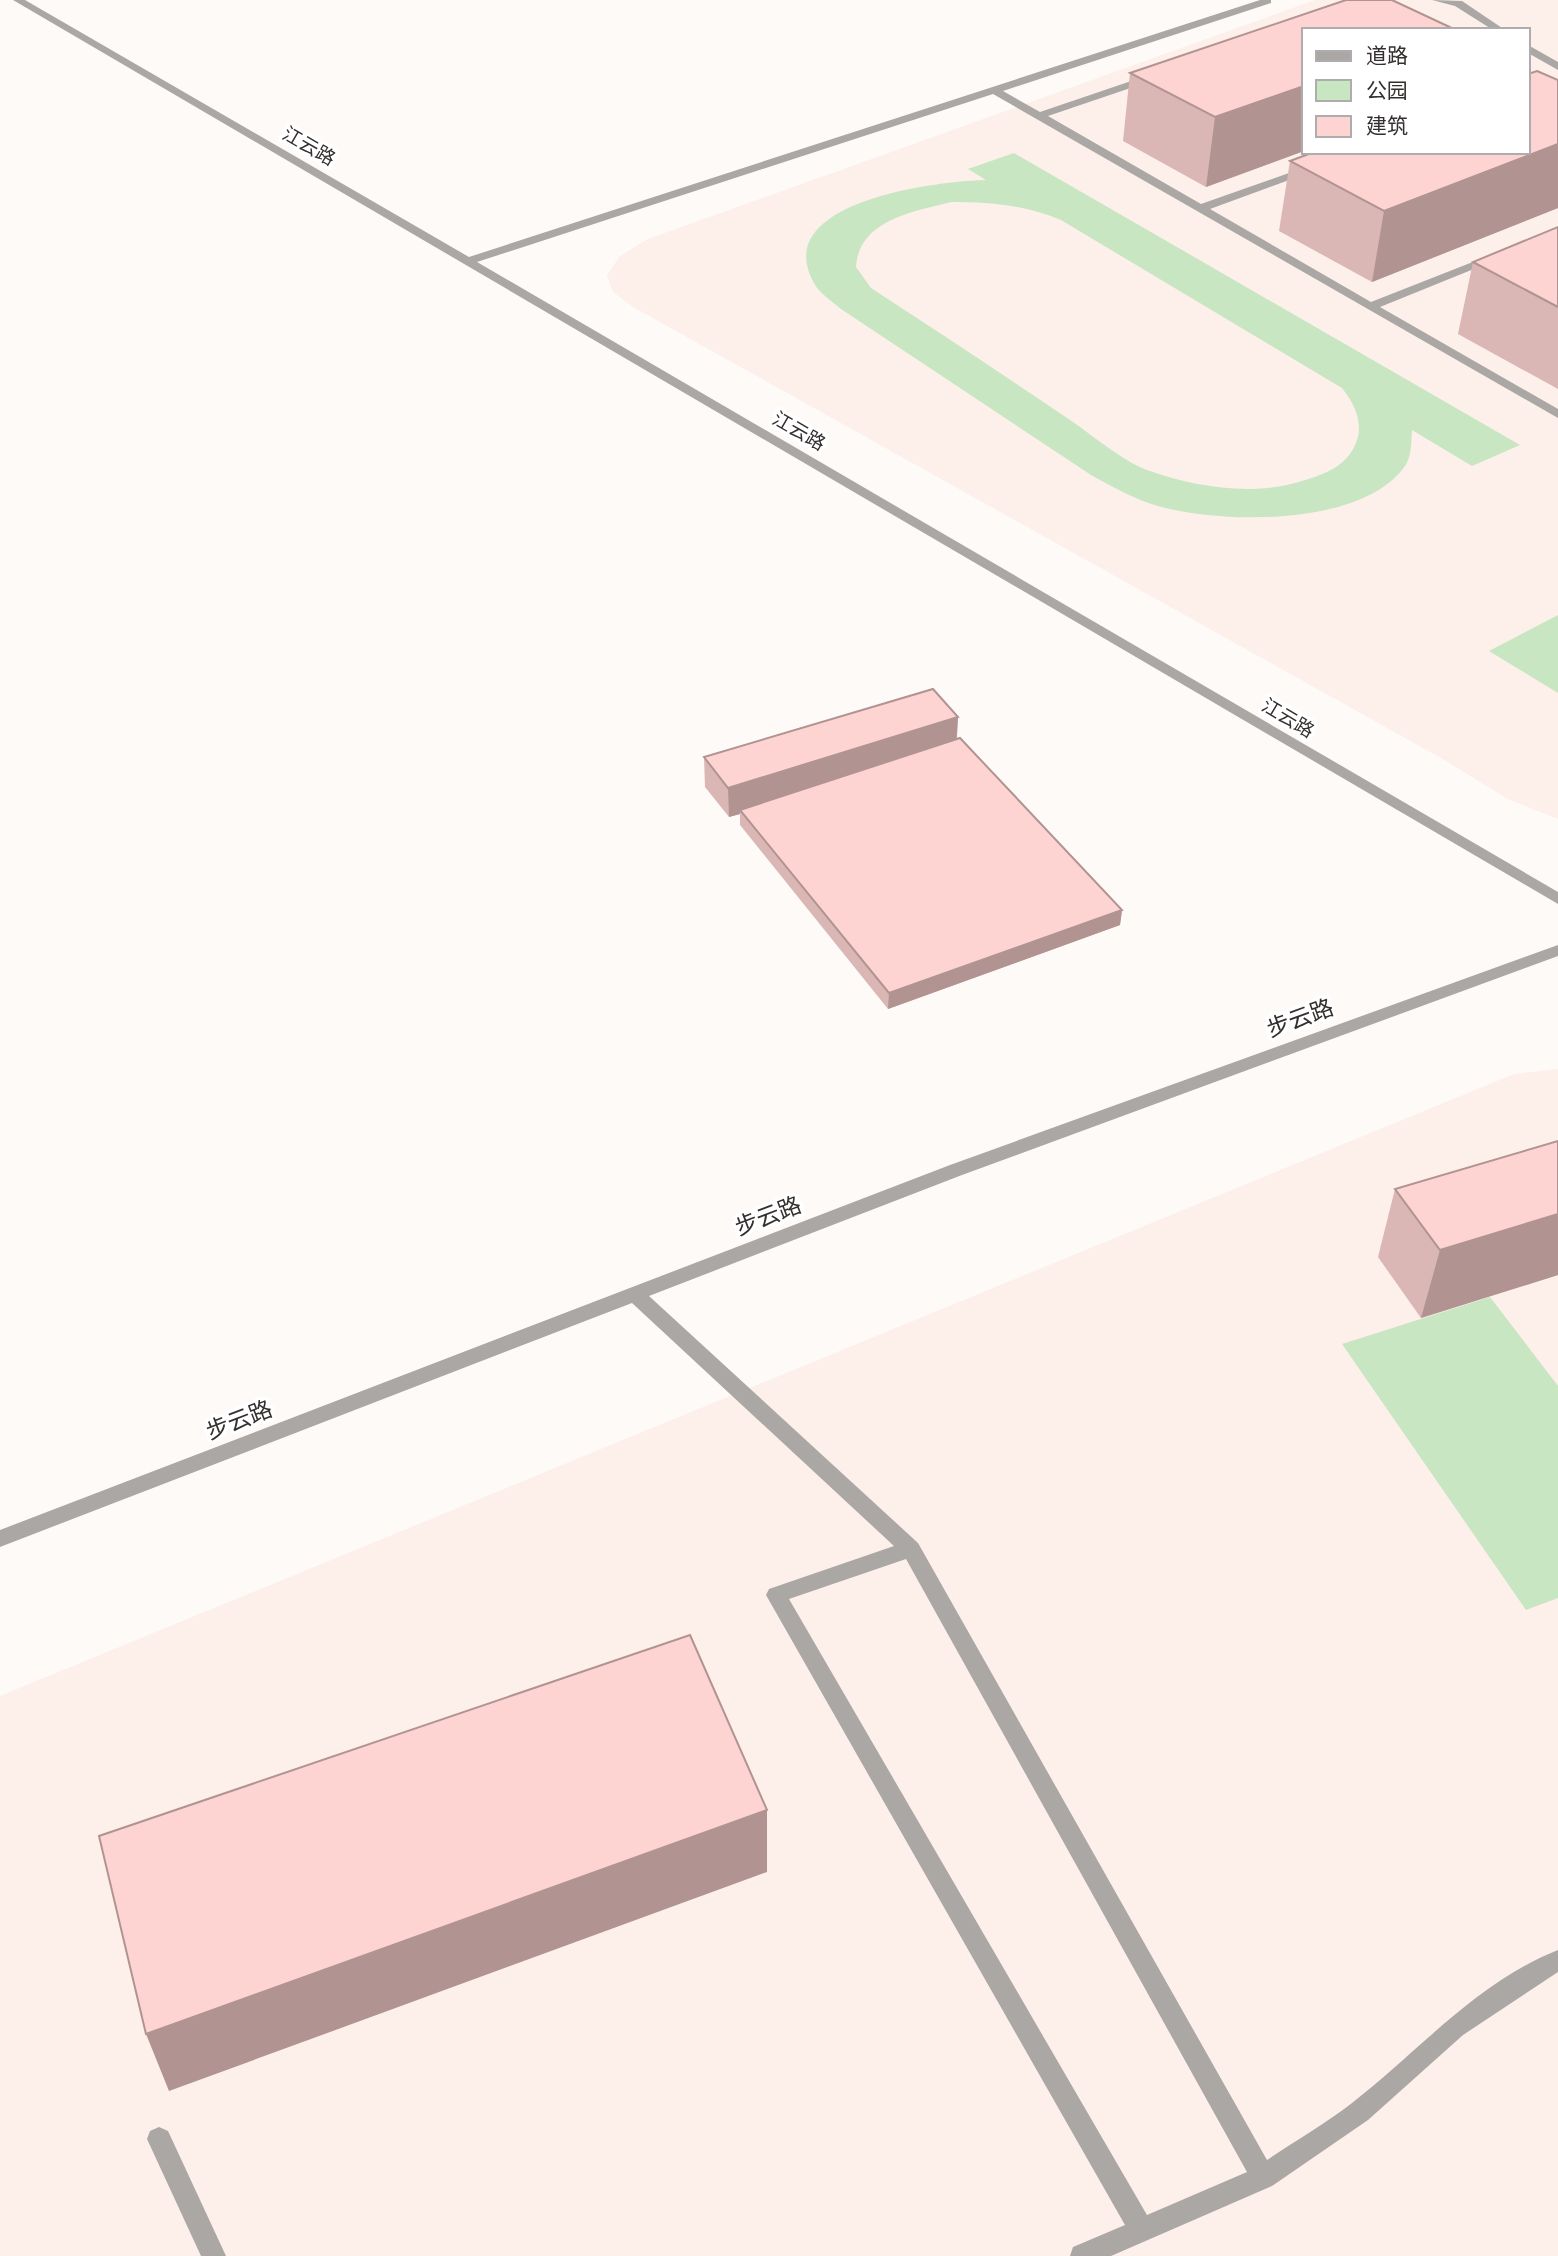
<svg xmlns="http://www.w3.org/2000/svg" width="1558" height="2256" font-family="Arial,'Noto Sans SC',sans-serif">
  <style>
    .built { fill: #fdefe9; fill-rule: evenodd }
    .green { fill: #c7e6c1; fill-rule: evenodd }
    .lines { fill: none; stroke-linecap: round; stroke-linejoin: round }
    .minor { fill: #aba7a5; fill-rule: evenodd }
    .wall { fill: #dab6b4 }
    .shaded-wall { fill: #b19492 }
    .building { fill: #fdd4d1; stroke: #b19492; stroke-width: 2 }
    .labels { text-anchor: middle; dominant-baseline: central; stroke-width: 7; stroke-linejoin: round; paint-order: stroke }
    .far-street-label { font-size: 19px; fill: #34302f; stroke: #fff }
    .street-label { font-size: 23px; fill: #34302f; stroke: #fff }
  </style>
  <rect width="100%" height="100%" fill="#fefaf8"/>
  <g class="built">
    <path d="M 1315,0 L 1558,0 L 1558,819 L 1508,799 L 1441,758 L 633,307 L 613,292 L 607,275 L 620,256 L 648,239 ZM 1304,30 L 1528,30 L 1528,152 L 1304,152 Z"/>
    <polygon points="1558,1069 1558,2256 0,2256 0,1696 1514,1074"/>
  </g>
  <g class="green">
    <path d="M 1014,153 L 1520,445 L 1472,466 L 1412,430 C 1411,442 1412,456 1405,466 C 1362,527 1221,524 1158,506 C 1134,499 1113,487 1091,475 L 841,309 C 832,301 819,293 814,283 C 768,201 939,181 986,180 L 968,169 ZM 951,202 C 991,202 1024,205 1061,220 L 1342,388 C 1357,407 1366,428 1352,451 C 1341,469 1319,476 1299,482 C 1250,496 1195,487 1147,470 C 1122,461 1090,433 1067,418 C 1002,374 937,331 871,288 L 856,267 C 859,220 912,212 951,202 Z"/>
    <polygon points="1558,615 1558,693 1489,651"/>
    <polygon points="1490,1297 1558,1386 1558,1598 1526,1610 1342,1344"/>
  </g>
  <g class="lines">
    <g class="minor">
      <polygon points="13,0 25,0 469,257 1260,0 1271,0 1271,3 1003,91 1040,112 1146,76 1154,76 1154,80 1048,116 1201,204 1303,168 1311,168 1311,172 1210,209 1371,302 1488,256 1496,256 1496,260 1380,307 1558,409 1558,418 993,94 477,262 1558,892 1558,904"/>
      <polygon points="1432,0 1462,1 1505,30 1493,30 1455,6"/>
      <polygon points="1528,45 1558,62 1558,70 1528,53"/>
      <path d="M 1558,945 L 1558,956 L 962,1175 L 649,1296 L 918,1543 L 1267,2160 C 1295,2141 1325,2124 1352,2103 C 1419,2051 1477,1982 1558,1950 L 1558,1972 L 1463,2035 L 1368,2120 L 1272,2186 L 1111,2256 L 1070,2256 L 1073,2247 L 1125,2225 L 766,1595 L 769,1589 L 894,1546 L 632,1303 L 0,1547 L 0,1530 L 950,1165 ZM 906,1559 L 1247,2172 L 1147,2215 L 789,1599 Z"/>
      <polygon points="159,2127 168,2131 226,2256 201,2256 147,2139 150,2131"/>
    </g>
  </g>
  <g class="wall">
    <polygon points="1304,30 1304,151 1206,187 1123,141 1130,73"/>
    <polygon points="1558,80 1558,208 1372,282 1279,231 1290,161"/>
    <polygon points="1558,227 1558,389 1458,334 1473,262"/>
    <polygon points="958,717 957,739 1122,910 1120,925 888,1009 740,825 740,814 729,817 705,787 704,757"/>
    <polygon points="1558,1141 1558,1275 1421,1318 1378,1257 1395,1189"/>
  </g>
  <g class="shaded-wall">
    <polygon points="1304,86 1304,151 1206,187 1215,117"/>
    <polygon points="1558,144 1558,208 1372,282 1384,211"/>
    <polygon points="958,717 956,747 740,810 740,814 729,817 728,788"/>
    <polygon points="1122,910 1120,925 888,1009 889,993"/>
    <polygon points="1558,1214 1558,1275 1421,1318 1440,1250"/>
    <polygon points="767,1810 767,1872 169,2091 146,2034"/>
  </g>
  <g class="building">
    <polygon points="1346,0 1392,0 1456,30 1304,30 1304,86 1215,117 1130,73"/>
    <polygon points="1537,71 1558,80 1558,144 1384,211 1290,161 1314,152 1528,152 1528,74"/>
    <polygon points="1558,227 1558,307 1473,262"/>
    <polygon points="933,689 958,717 728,788 704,757"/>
    <polygon points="960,738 1122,910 889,993 740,810"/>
    <polygon points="1558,1141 1558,1214 1440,1250 1395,1189"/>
    <polygon points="690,1635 767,1810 146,2034 99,1836"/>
  </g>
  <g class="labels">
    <g class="far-street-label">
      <text transform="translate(309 146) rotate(30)">江云路</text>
      <text transform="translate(799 431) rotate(30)">江云路</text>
      <text transform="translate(1288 718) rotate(31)">江云路</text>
    </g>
    <g class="street-label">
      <text transform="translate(1300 1018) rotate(-20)">步云路</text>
      <text transform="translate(768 1216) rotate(-21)">步云路</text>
      <text transform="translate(239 1420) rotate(-21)">步云路</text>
    </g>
  </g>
  <rect x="1302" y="28" width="228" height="126" fill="#ffffff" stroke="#aeacac" stroke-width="2"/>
  <rect x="1316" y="51" width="35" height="10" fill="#aba7a5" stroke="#aeacac" stroke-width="2"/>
  <text x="1366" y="63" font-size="21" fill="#34302f">道路</text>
  <rect x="1316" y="80" width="35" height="21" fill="#c7e6c1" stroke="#aeacac" stroke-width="2"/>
  <text x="1366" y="98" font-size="21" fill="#34302f">公园</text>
  <rect x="1316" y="116" width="35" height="21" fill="#fdd4d1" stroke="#aeacac" stroke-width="2"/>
  <text x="1366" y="133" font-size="21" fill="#34302f">建筑</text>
</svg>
